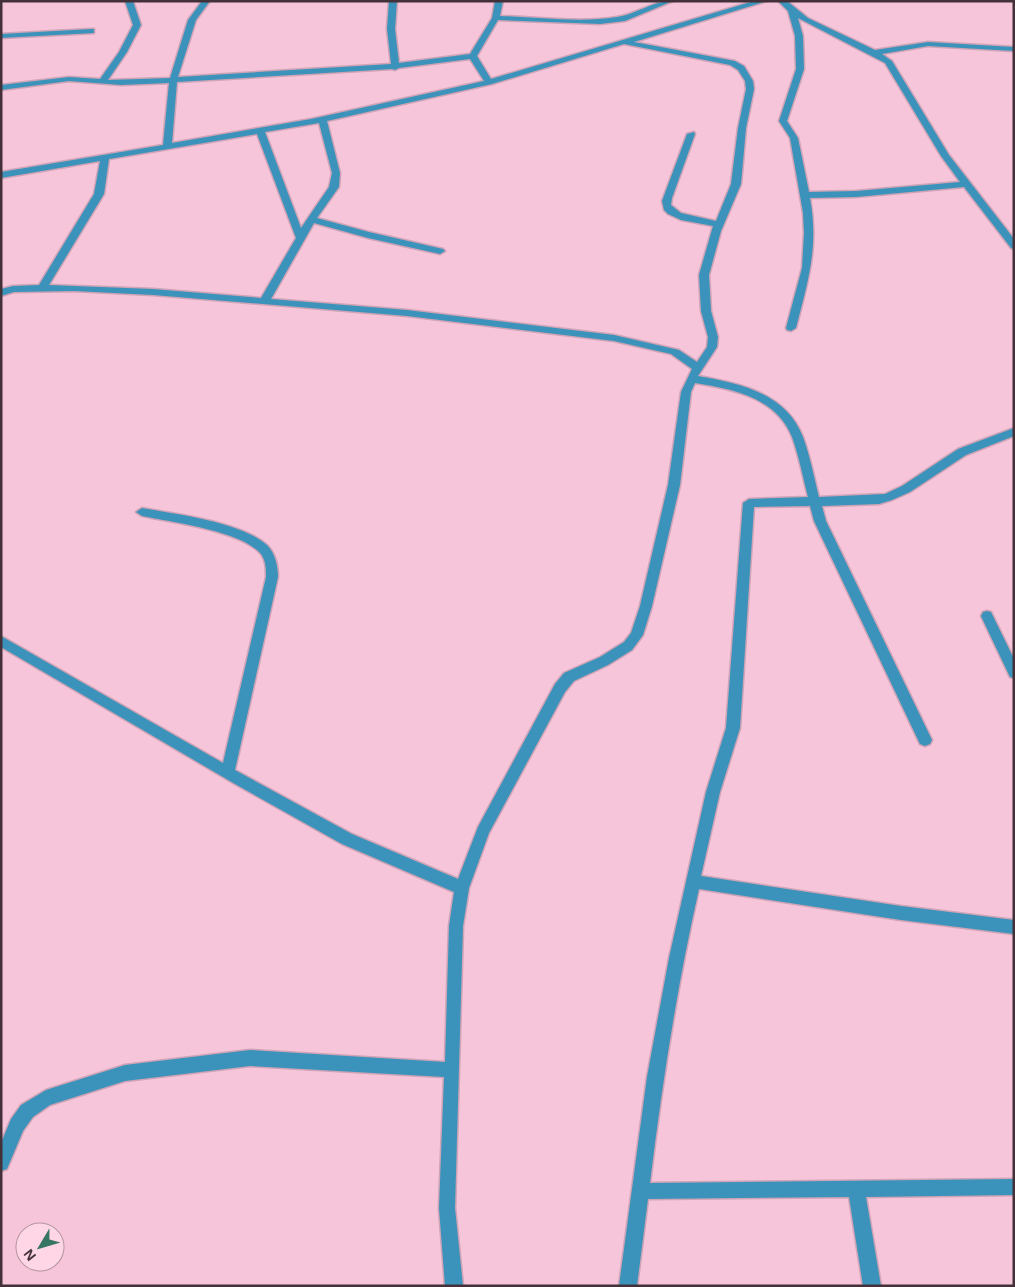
<svg xmlns="http://www.w3.org/2000/svg" width="1015" height="1287" font-family="Arial,sans-serif">
  <style>
    .lines { fill: none; stroke-linecap: round; stroke-linejoin: round }
    .minor-casing { stroke: #cfa4b6; stroke-width: 3 }
    .minor { fill: #3b93bb; fill-rule: evenodd }
  </style>
  <rect width="100%" height="100%" fill="#f6c5da"/>
  <g class="lines">
    <g class="minor-casing">
      <g id="minor">
        <path d="M 125,1 L 133,1 L 141,25 L 127,52 L 108,80 L 170,78 L 188,20 L 202,1 L 210,1 L 196,20 L 178,77 L 391,64 L 387,29 L 389,1 L 397,1 L 395,29 L 399,63 L 470,54 L 492,18 L 495,1 L 503,1 L 500,16 C 539,17 579,23 617,17 C 637,14 652,1 673,1 L 625,21 L 600,24 L 498,20 L 477,56 L 491,79 L 754,1 L 767,1 L 634,42 L 735,61 L 744,66 L 753,81 L 754,89 L 746,128 L 741,184 L 721,231 L 709,275 L 711,311 L 718,337 L 717,347 L 698,376 C 739,383 786,393 803,437 C 810,456 814,477 819,497 L 885,494 L 902,486 L 958,449 L 1014,428 L 1014,436 L 966,455 L 910,492 L 892,500 L 879,504 L 822,506 L 826,521 L 932,740 L 930,744 L 925,746 L 920,744 L 814,521 L 810,506 L 754,507 L 740,728 L 720,792 L 701,876 L 901,906 L 1014,920 L 1014,934 L 901,920 L 699,889 C 677,986 662,1084 650,1183 L 1014,1179 L 1014,1195 L 866,1197 L 881,1286 L 863,1286 L 849,1197 L 648,1199 L 637,1286 L 619,1286 L 647,1077 L 669,958 L 706,792 L 726,728 L 743,503 L 749,499 L 808,497 C 803,478 799,456 792,437 C 776,397 732,389 695,383 L 691,392 L 680,485 L 652,606 L 643,635 L 632,650 L 608,665 L 574,681 L 565,692 L 489,833 L 469,888 L 463,926 L 455,1208 L 463,1286 L 445,1286 L 439,1208 L 444,1077 L 250,1066 L 125,1081 L 50,1105 L 33,1117 L 23,1131 L 7,1169 L 1,1171 L 1,1143 L 11,1119 L 21,1105 L 46,1090 L 125,1065 L 250,1050 L 445,1062 L 449,926 L 454,892 L 342,844 L 235,784 L 1,647 L 1,636 L 223,763 L 266,577 C 266,569 266,561 261,554 C 242,531 171,522 142,516 L 136,512 L 142,508 C 176,514 241,522 267,545 C 275,553 278,566 278,577 L 235,770 L 352,834 L 458,879 L 478,827 L 555,684 L 564,673 L 600,657 L 624,642 L 631,633 L 640,606 L 668,485 L 681,392 L 692,369 L 671,354 L 614,341 L 407,316 L 153,295 L 74,291 L 14,292 L 1,296 L 1,289 L 13,286 L 39,285 L 94,194 L 100,161 L 1,178 L 1,172 L 163,145 L 169,83 L 121,85 L 69,81 L 1,90 L 1,85 L 69,77 L 100,79 L 119,52 L 133,25 ZM 624,44 L 730,65 L 738,70 L 745,81 L 746,89 L 738,128 L 731,184 L 716,221 L 681,213 L 671,205 L 672,198 L 695,134 L 694,132 L 687,134 L 662,201 L 664,210 L 668,214 L 681,220 L 713,226 L 699,275 L 701,311 L 708,337 L 707,347 L 697,362 L 679,350 L 614,335 L 407,310 L 271,299 L 314,223 L 368,238 L 440,254 L 445,251 L 443,249 L 369,232 L 317,218 L 339,187 L 340,173 L 327,121 L 492,84 ZM 470,59 L 484,81 L 311,119 L 172,143 L 177,82 L 392,69 L 395,70 L 399,68 ZM 319,123 L 332,173 L 329,187 L 301,228 L 265,132 ZM 257,134 L 296,238 L 261,298 L 153,289 L 49,285 L 104,194 L 109,159 Z"/>
        <path d="M 778,1 L 787,1 L 808,18 L 875,50 L 928,42 L 1014,47 L 1014,51 L 928,46 L 882,54 L 892,61 L 949,155 L 1014,239 L 1014,249 L 1011,248 L 964,187 L 856,197 L 810,198 C 819,247 808,281 796,328 L 791,331 L 787,330 L 786,328 L 802,268 L 804,233 L 803,213 L 790,138 L 779,121 L 796,69 L 795,36 L 788,11 ZM 798,18 L 885,63 L 941,156 L 960,182 L 856,191 L 809,192 L 798,138 L 787,121 L 804,69 L 803,36 Z"/>
        <polygon points="91,29 94,29 94,33 1,38 1,34"/>
        <polygon points="987,611 991,612 1014,659 1014,678 1010,677 981,616 983,612"/>
      </g>
    </g>
    <use href="#minor" class="minor"/>
  </g>
  <rect width="1015" height="1287" fill="none" stroke="#433038" stroke-width="5"/>
  <g transform="translate(40 1247) rotate(232)"><circle r="24" fill="#fed6e6" stroke="#b394a0"/>
  <path d="M0-4L9 19L0 12L-9 19Z" fill="#387664"/>
  <text y="-8" font-size="14" font-weight="bold" text-anchor="middle" fill="#433038">N</text>
  </g>
</svg>
